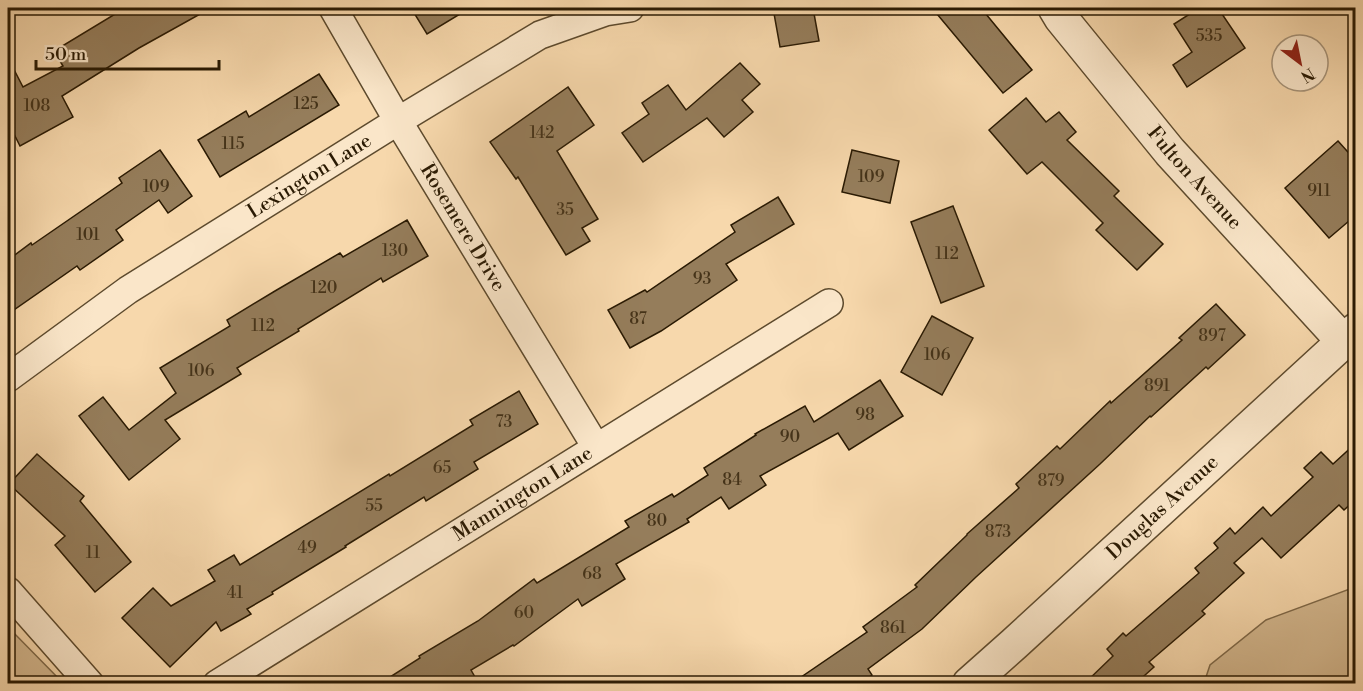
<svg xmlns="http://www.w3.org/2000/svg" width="1363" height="691" font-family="'Libre Bodoni',serif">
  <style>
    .green { fill: #d4b88f; stroke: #7f6949; stroke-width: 1.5 }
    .building { fill: #957d5b; stroke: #2a1a03; stroke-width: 1.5 }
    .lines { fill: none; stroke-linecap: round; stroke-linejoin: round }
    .minor-casing { stroke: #5d4a2d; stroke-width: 30 }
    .tertiary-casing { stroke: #5d4a2d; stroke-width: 36 }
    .minor { stroke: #fae6c9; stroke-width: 27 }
    .tertiary { stroke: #fae6c9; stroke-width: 33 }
    .labels { text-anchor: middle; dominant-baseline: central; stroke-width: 5; stroke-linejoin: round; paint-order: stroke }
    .number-label { font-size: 16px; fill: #453319 }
    .street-label { font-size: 20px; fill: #2a1a03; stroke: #fae6c9 }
  </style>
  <rect width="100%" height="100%" fill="#f7d8ac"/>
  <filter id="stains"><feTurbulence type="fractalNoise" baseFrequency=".00333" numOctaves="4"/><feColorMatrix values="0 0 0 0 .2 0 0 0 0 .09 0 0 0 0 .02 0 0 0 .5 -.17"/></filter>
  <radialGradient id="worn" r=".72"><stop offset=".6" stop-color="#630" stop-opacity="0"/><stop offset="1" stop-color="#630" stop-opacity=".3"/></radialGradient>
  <g class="green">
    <polygon points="1355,587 1355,683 1204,683 1210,665 1266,620"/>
    <polygon points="8,627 63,683 8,683"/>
  </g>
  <g class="building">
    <polygon points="125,8 211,8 139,48 62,96 73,117 20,146 8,122 8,58 23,87 63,66 54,51"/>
    <polygon points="411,8 470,8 427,34"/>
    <polygon points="773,8 813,8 819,41 780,47"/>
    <polygon points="932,8 981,8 1032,70 1003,93"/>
    <polygon points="1199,8 1218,8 1245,48 1187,87 1173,65 1192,52 1174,24"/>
    <polygon points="740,63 760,84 742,100 753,112 724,137 707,118 643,162 622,133 649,114 642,103 668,85 686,110"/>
    <polygon points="319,74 339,105 220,177 198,140 246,111 249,117"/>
    <polygon points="568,87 594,125 557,151 598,219 582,228 590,241 566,255 518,177 516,179 490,142"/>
    <polygon points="1026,98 1046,122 1059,112 1076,132 1067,140 1119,191 1114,196 1163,244 1137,270 1096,230 1103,223 1042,162 1027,174 989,130"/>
    <polygon points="1338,141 1356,161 1356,215 1329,238 1285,188"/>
    <polygon points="160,150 192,196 168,213 159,200 116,230 123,240 80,270 77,266 8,314 8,260 31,243 32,245 122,183 119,178"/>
    <polygon points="852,150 899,161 890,203 842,192"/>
    <polygon points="778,197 794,224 726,264 737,280 661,331 630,348 608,310 645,290 647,292 735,232 731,225"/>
    <polygon points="953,206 984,286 941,303 911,222"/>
    <polygon points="407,220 428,256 383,282 381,278 298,329 299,331 237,368 241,374 165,420 180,439 129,480 79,416 103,397 129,430 176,393 160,368 230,326 227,320 275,291 340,253 343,257"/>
    <polygon points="1216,304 1245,335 1208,369 1206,367 1151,417 1150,416 1100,464 976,577 922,629 868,669 872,675 860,684 791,684 867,632 863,627 917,587 915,585 967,535 967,534 1019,488 1016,484 1057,446 1060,449 1110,401 1111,403 1182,340 1179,338"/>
    <polygon points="932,316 973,338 942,395 901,372"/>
    <polygon points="880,380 903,416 849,450 838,433 760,476 766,485 729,509 721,497 687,519 689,522 616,564 625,579 582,606 578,599 514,646 513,645 471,670 479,684 379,684 420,658 419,656 478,621 534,579 537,583 629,527 625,521 672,494 674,497 708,475 704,468 756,435 755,434 805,406 814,422"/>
    <polygon points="519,391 538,424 474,462 478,469 426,501 424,497 345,546 346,547 272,592 273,594 247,609 251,614 221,631 216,622 170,667 122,618 153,588 171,606 215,581 208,570 234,555 240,565 389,474 390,476 473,425 470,420"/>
    <polygon points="1356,443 1356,499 1344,510 1339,505 1281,558 1262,538 1234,563 1244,573 1202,611 1205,614 1149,662 1154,667 1135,684 1084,684 1113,656 1107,649 1123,633 1126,636 1199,573 1195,568 1218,548 1214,543 1230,528 1235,534 1263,507 1271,516 1313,477 1304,468 1321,452 1333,464"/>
    <polygon points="37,454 84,496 80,501 131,562 95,592 55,545 65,536 9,484"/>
  </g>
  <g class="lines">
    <g class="minor-casing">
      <g id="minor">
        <path id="s1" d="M 333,8 L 398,121 L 596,447"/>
        <path id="s2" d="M 8,378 L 128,290 L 398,121 L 540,35 L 605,12 L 630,8"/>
        <polyline points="8,591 90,684"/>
        <path id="s3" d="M 217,684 L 829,303"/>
      </g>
    </g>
    <g class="tertiary-casing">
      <g id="tertiary">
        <path id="s4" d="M 1055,8 L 1061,18 L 1170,152 L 1343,341"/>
        <path id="s5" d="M 969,684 L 1014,644 L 1356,330"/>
      </g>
    </g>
    <use href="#minor" class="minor"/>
    <use href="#tertiary" class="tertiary"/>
  </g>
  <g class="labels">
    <g class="number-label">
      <text x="1209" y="36">535</text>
      <text x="306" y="104">125</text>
      <text x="37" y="106">108</text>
      <text x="542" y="133">142</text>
      <text x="233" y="144">115</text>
      <text x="871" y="177">109</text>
      <text x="156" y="187">109</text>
      <text x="1319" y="191">911</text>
      <text x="565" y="210">35</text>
      <text x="88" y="235">101</text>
      <text x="395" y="251">130</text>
      <text x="947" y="254">112</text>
      <text x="702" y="279">93</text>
      <text x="324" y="288">120</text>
      <text x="638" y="319">87</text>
      <text x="263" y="326">112</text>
      <text x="1212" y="336">897</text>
      <text x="937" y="355">106</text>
      <text x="201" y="371">106</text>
      <text x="1157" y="386">891</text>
      <text x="865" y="415">98</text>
      <text x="504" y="422">73</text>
      <text x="790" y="437">90</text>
      <text x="442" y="468">65</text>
      <text x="732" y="480">84</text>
      <text x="1051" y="481">879</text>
      <text x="374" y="506">55</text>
      <text x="657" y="521">80</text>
      <text x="998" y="532">873</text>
      <text x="307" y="548">49</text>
      <text x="93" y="553">11</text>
      <text x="592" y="574">68</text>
      <text x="235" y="593">41</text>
      <text x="524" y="613">60</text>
      <text x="893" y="628">861</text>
    </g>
    <g class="street-label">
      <text stroke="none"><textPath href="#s2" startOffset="363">Lexington Lane</textPath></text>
      <text stroke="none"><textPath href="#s4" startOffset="220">Fulton Avenue</textPath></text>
      <text stroke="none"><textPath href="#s1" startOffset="255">Rosemere Drive</textPath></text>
      <text stroke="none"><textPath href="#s3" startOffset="360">Mannington Lane</textPath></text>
      <text stroke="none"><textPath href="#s5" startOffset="262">Douglas Avenue</textPath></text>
    </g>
  </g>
  <rect width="1363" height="691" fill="none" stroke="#f7d8ac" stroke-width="30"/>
  <rect x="9" y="9" width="1345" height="673" fill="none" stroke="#2a1a03" stroke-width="3"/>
  <rect x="15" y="15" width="1333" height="661" fill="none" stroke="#2a1a03" stroke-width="1.5"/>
  <g transform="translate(1300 63) rotate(148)"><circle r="28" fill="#fae6c9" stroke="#a7947a" stroke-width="1.5"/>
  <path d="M0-4.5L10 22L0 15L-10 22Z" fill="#8f2418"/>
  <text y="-9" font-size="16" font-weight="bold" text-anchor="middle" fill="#2a1a03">N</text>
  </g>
  <path d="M36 60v9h183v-9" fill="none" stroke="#2a1a03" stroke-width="3"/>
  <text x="45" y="60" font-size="18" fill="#2a1a03" stroke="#fae6c9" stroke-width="4.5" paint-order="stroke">50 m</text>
  <rect width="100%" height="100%" filter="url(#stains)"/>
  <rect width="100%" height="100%" fill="url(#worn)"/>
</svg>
